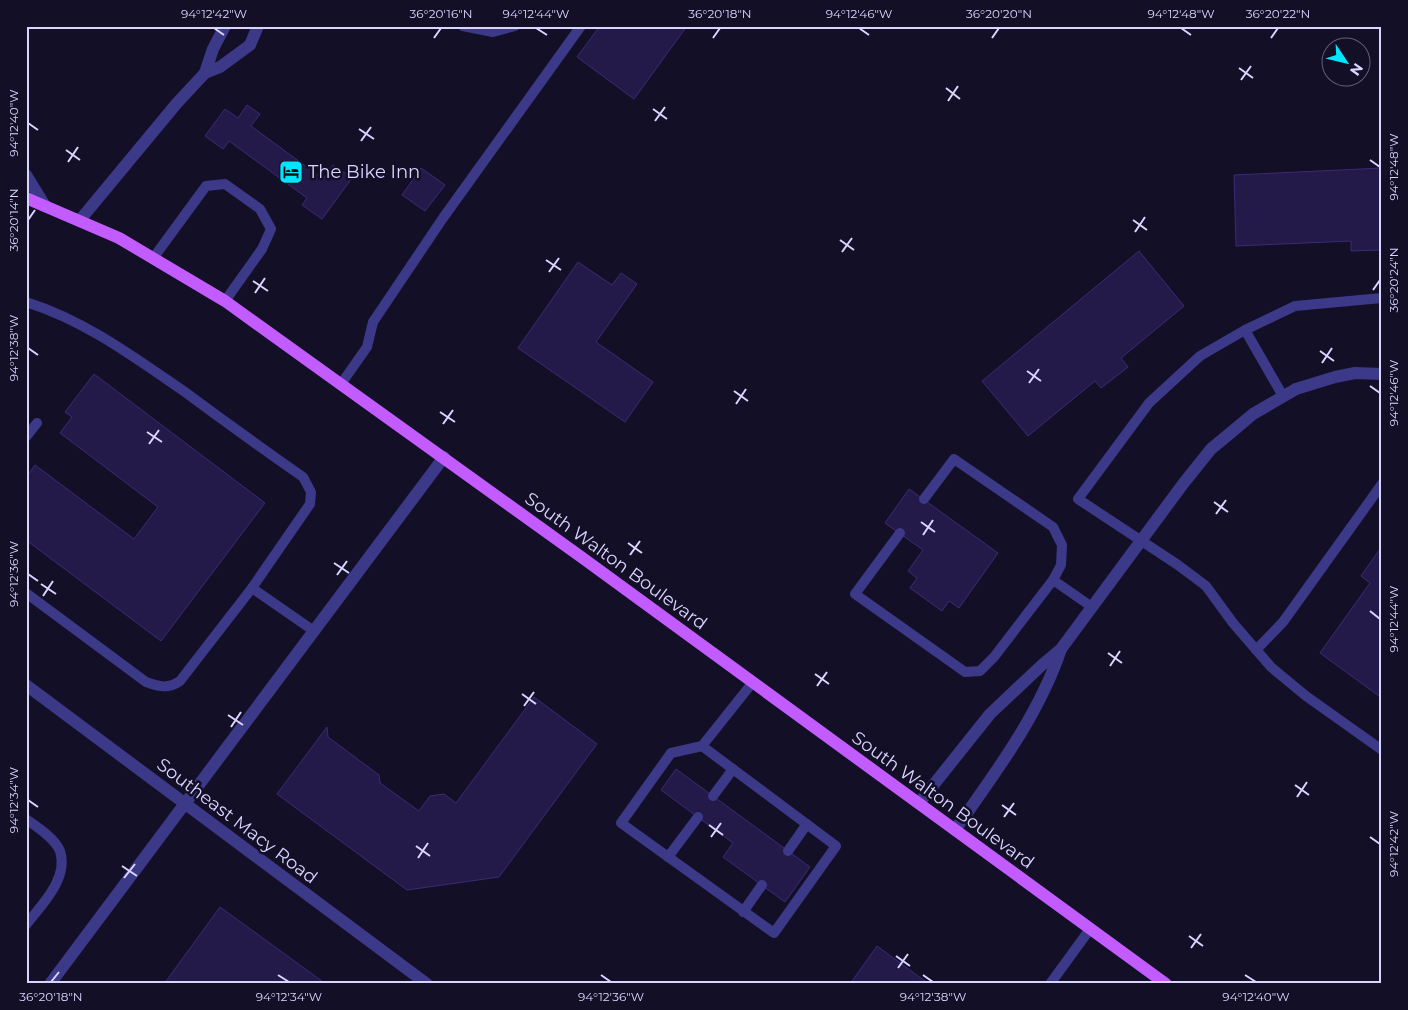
<svg xmlns="http://www.w3.org/2000/svg" width="1408" height="1010" font-family="Montserrat,sans-serif">
  <style>
    .building { fill: #241a49; stroke: #3a2c75 }
    .lines { fill: none; stroke-linecap: round; stroke-linejoin: round }
    .service { stroke: #3c3988; stroke-width: 10 }
    .minor { stroke: #3c3988; stroke-width: 12 }
    .tertiary { stroke: #3c3988; stroke-width: 12 }
    .primary { stroke: #c25cff; stroke-width: 12 }
    .ticks { fill: none; stroke: #dad5ff; stroke-width: 2 }
    .labels { text-anchor: middle; dominant-baseline: central; stroke-width: 5; stroke-linejoin: round; paint-order: stroke }
    .poi-label { font-size: 18px; fill: #dad5ff; stroke: #130f27; text-anchor: start }
    .street-label { font-size: 18px; fill: #dad5ff; stroke: #130f27 }
    .neatline { fill: none; stroke: #dad5ff; stroke-width: 2 }
    .ticks-label { font-size: 12px; text-anchor: middle; fill: #dad5ff }
  </style>
  <rect width="100%" height="100%" fill="#130f27"/>
  <g class="building">
    <polygon points="600,26 687,26 634,99 577,57"/>
    <polygon points="247,105 260,114 251,126 323,179 333,165 352,178 322,219 302,205 307,198 229,141 223,149 205,136 225,109 238,118"/>
    <polygon points="421,168 445,185 425,211 402,195"/>
    <polygon points="1382,168 1382,250 1351,251 1351,241 1236,246 1234,175"/>
    <polygon points="1139,251 1184,306 1121,358 1128,367 1101,388 1095,381 1028,436 982,381"/>
    <polygon points="578,262 612,285 621,273 637,284 596,342 653,382 625,422 518,348"/>
    <polygon points="94,374 265,503 161,641 26,540 26,477 35,465 134,539 158,507 60,433 72,417 65,412"/>
    <polygon points="909,489 998,553 959,608 949,601 942,611 910,588 917,578 908,571 923,550 885,523"/>
    <polygon points="1380,549 1382,551 1382,693 1379,696 1320,653 1370,583 1361,576"/>
    <polygon points="534,697 597,744 499,877 407,890 277,794 327,727 328,737 379,775 380,783 419,811 430,796 444,794 456,803"/>
    <polygon points="676,769 810,867 785,902 723,857 733,843 661,790"/>
    <polygon points="220,907 326,984 164,984"/>
    <polygon points="877,946 929,984 850,984"/>
  </g>
  <g class="lines">
    <g class="service">
      <polyline points="463,26 493,32 515,26"/>
      <polyline points="154,257 206,186 225,184 260,209 271,229 262,249 225,301"/>
      <polyline points="1382,298 1295,306 1245,330 1200,356 1149,403 1078,499 1178,565 1206,586 1233,623 1271,667 1306,696 1382,750"/>
      <path d="M 26,302 C 86,321 134,357 185,392 C 224,421 263,449 303,477 L 311,492 L 310,504 L 252,588"/>
      <polyline points="1245,330 1283,396"/>
      <polyline points="341,384 367,347 373,322 443,218 581,26"/>
      <polyline points="26,437 37,423"/>
      <polyline points="924,499 954,459 1053,527 1062,545 1061,565 1053,580"/>
      <polyline points="900,533 855,594 965,672 980,671 994,657 1053,580 1092,607"/>
      <path d="M 26,593 L 146,682 C 160,687 168,689 180,681 L 252,588 L 314,631"/>
      <polyline points="1256,650 1283,622 1382,484"/>
      <polyline points="702,746 836,846 774,933 621,823 671,753 702,746 753,682"/>
      <polyline points="713,796 733,769"/>
      <path d="M 26,819 C 36,826 55,838 60,851 C 69,879 41,905 26,925"/>
      <polyline points="788,851 807,824"/>
      <polyline points="668,857 698,817"/>
      <polyline points="743,912 762,885"/>
      <polyline points="1050,984 1090,929"/>
    </g>
    <g class="minor">
      <polyline points="205,73 213,49 225,26"/>
      <polyline points="80,220 177,103 205,73 220,67 250,45 258,26"/>
      <polyline points="26,685 427,984"/>
      <polyline points="919,803 990,714 1042,665 1061,649 1183,484 1211,449 1234,430 1253,414 1296,389 1335,377 1355,373 1382,374"/>
      <path d="M 955,830 C 995,773 1039,715 1061,649"/>
      <polyline points="50,984 444,457"/>
    </g>
    <polyline class="tertiary" points="26,175 45,206"/>
    <polyline class="primary" points="26,198 119,238 225,301 584,559 1166,984"/>
  </g>
  <path class="ticks" d="M 214,28 L 224,35M 536,28 L 547,35M 859,28 L 869,35M 1181,28 L 1191,35M 434,38 L 441,28M 713,38 L 720,28M 992,38 L 999,28M 1271,38 L 1278,28M 1239,68 L 1253,78M 1241,80 L 1251,66M 946,88 L 960,99M 948,101 L 958,86M 653,109 L 667,119M 655,121 L 665,107M 28,123 L 38,130M 359,129 L 374,139M 361,141 L 371,127M 66,150 L 80,160M 1370,160 L 1380,167M 68,162 L 78,147M 28,220 L 35,210M 1133,220 L 1147,230M 1135,232 L 1145,217M 840,240 L 854,250M 842,252 L 852,238M 546,260 L 561,270M 549,272 L 559,258M 253,281 L 268,291M 1373,290 L 1380,280M 255,293 L 265,278M 28,348 L 38,355M 1320,351 L 1334,361M 1322,363 L 1332,348M 1027,371 L 1041,381M 1029,383 L 1039,369M 1370,386 L 1380,393M 734,391 L 748,401M 736,404 L 746,389M 440,412 L 455,422M 443,424 L 453,410M 147,432 L 162,442M 149,444 L 159,430M 1214,502 L 1228,512M 1216,514 L 1226,500M 921,522 L 935,532M 923,535 L 933,520M 628,543 L 642,553M 630,555 L 640,541M 334,563 L 349,573M 28,574 L 38,581M 337,575 L 347,561M 41,584 L 56,594M 43,596 L 53,581M 1370,611 L 1380,619M 1108,653 L 1122,663M 1110,666 L 1120,651M 815,674 L 829,684M 817,686 L 827,672M 522,694 L 536,704M 524,706 L 534,692M 228,715 L 243,725M 231,727 L 241,712M 1295,785 L 1309,795M 1297,797 L 1307,782M 28,800 L 38,807M 1002,805 L 1016,815M 1004,817 L 1014,803M 709,825 L 723,835M 711,837 L 721,823M 1370,837 L 1380,844M 416,846 L 430,856M 418,858 L 428,843M 122,866 L 137,876M 124,878 L 135,864M 1189,936 L 1203,946M 1191,948 L 1201,934M 896,956 L 910,966M 898,968 L 908,954M 278,975 L 289,982M 601,975 L 611,982M 923,975 L 933,982M 1245,975 L 1256,982M 51,982 L 59,972"/>
  <defs>
    <g id="hotel-square" transform="scale(1.25)"><rect x="-9" y="-9" width="18" height="18" rx="4" fill="#01e6ff" stroke="#130f27"/><path d="M-6-4.5h1.5V1H6V5H4.5V3h-9V5H-6ZM-4 0a1.8 1.8 0 1 1 3.6 0ZM.5 0V-2.5h3Q6-2.5 6 0Z" fill="#111"/></g>
  </defs>
  <g fill-rule="evenodd">
    <use href="#hotel-square" x="291" y="172"/>
  </g>
  <g class="labels">
    <g class="poi-label">
      <text x="308" y="172">The Bike Inn</text>
    </g>
    <g class="street-label">
      <text transform="translate(616 561) rotate(36)">South Walton Boulevard</text>
      <text transform="translate(943 800) rotate(36)">South Walton Boulevard</text>
      <text transform="translate(237 821) rotate(37)">Southeast Macy Road</text>
    </g>
  </g>
  <rect width="1408" height="1010" fill="none" stroke="#130f27" stroke-width="55"/>
  <g transform="translate(1346 62) rotate(125)"><circle r="24" fill="#130f27" stroke="#635e7d"/>
  <path d="M0-4L9 19L0 12L-9 19Z" fill="#01e6ff"/>
  <text y="-8" font-size="14" font-weight="bold" text-anchor="middle" fill="#dad5ff">N</text>
  </g>
  <rect x="28" y="28" width="1352" height="954" class="neatline"/>
  <g class="ticks-label">
    <text x="214" y="18">94°12'42"W</text>
    <text x="441" y="18">36°20'16"N</text>
    <text x="536" y="18">94°12'44"W</text>
    <text x="720" y="18">36°20'18"N</text>
    <text x="859" y="18">94°12'46"W</text>
    <text x="999" y="18">36°20'20"N</text>
    <text x="1181" y="18">94°12'48"W</text>
    <text x="1278" y="18">36°20'22"N</text>
    <text transform="translate(14 123) rotate(-90)" y="4">94°12'40"W</text>
    <text transform="translate(1394 167) rotate(-90)" y="4">94°12'48"W</text>
    <text transform="translate(14 220) rotate(-90)" y="4">36°20'14"N</text>
    <text transform="translate(1394 280) rotate(-90)" y="4">36°20'24"N</text>
    <text transform="translate(14 348) rotate(-90)" y="4">94°12'38"W</text>
    <text transform="translate(1394 393) rotate(-90)" y="4">94°12'46"W</text>
    <text transform="translate(14 574) rotate(-90)" y="4">94°12'36"W</text>
    <text transform="translate(1394 619) rotate(-90)" y="4">94°12'44"W</text>
    <text transform="translate(14 800) rotate(-90)" y="4">94°12'34"W</text>
    <text transform="translate(1394 844) rotate(-90)" y="4">94°12'42"W</text>
    <text x="51" y="1001">36°20'18"N</text>
    <text x="289" y="1001">94°12'34"W</text>
    <text x="611" y="1001">94°12'36"W</text>
    <text x="933" y="1001">94°12'38"W</text>
    <text x="1256" y="1001">94°12'40"W</text>
  </g>
</svg>
